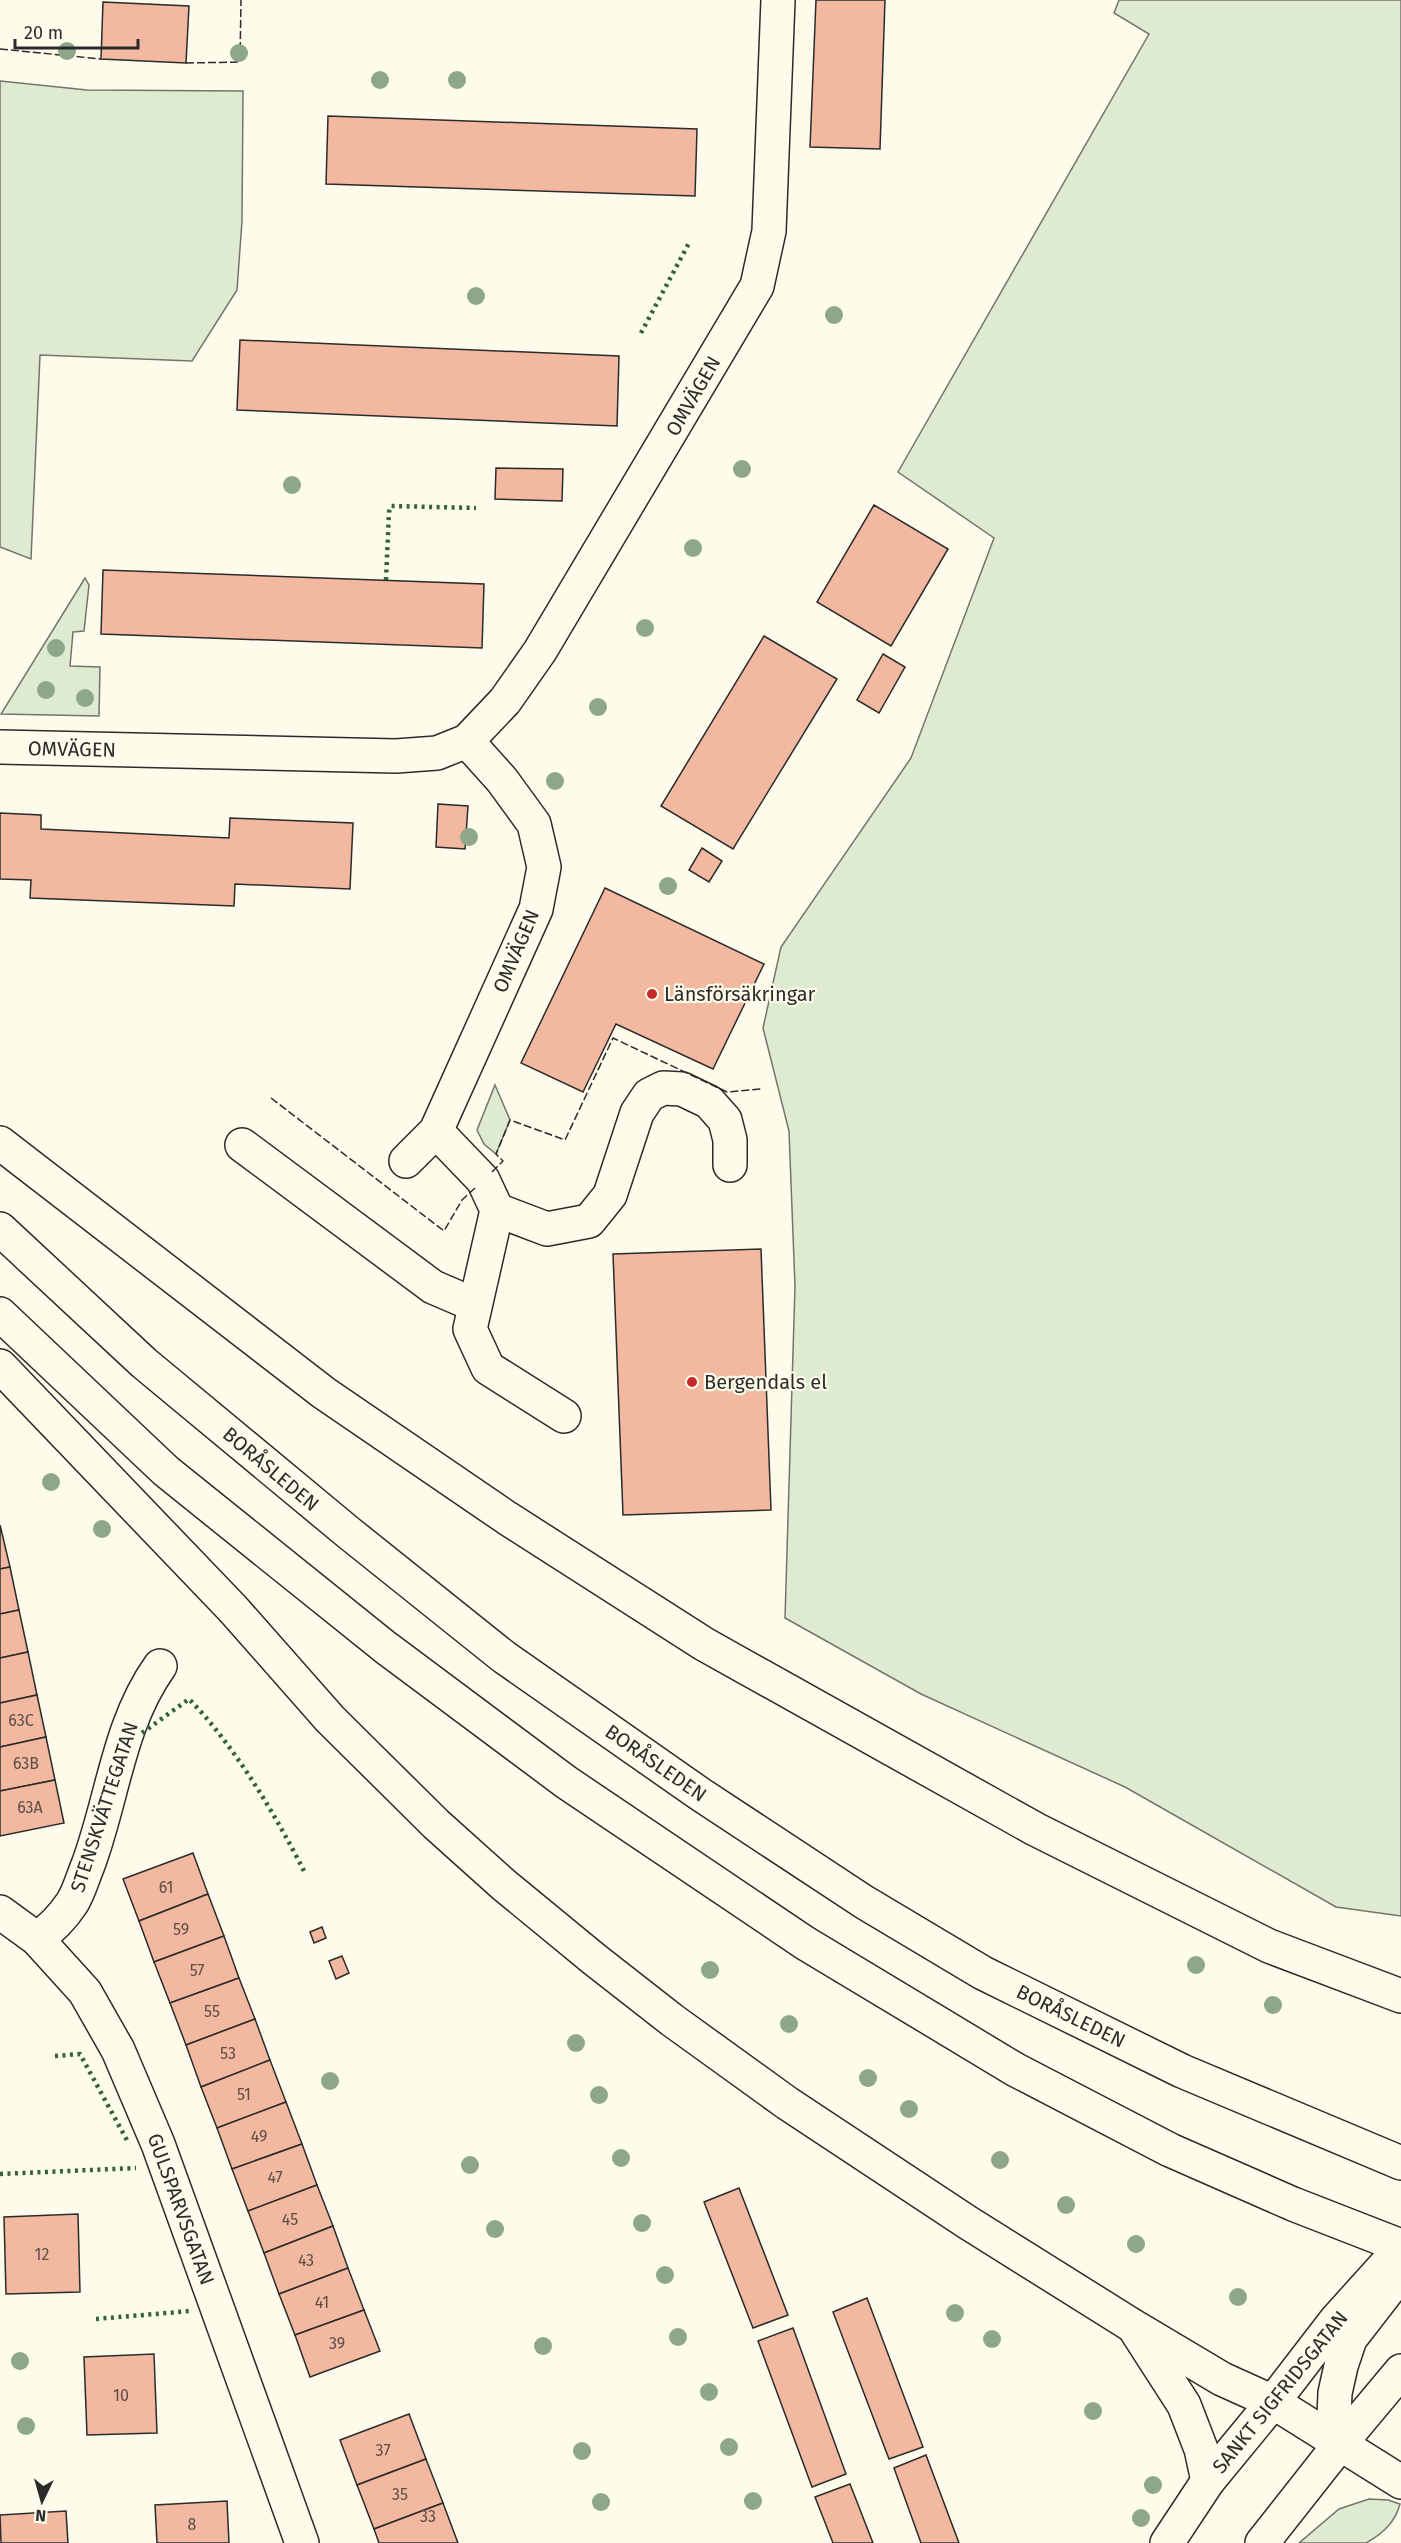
<svg xmlns="http://www.w3.org/2000/svg" width="1401" height="2543" font-family="'Fira Sans',sans-serif">
  <style>
    .green { fill: #deebd1; stroke: #74746e; stroke-width: 1.5 }
    .building { fill: #f2b8a0; stroke: #2b2b2b; stroke-width: 1.5 }
    .lines { fill: none; stroke-linecap: round; stroke-linejoin: round }
    .minor-casing { stroke: #2b2b2b; stroke-width: 36 }
    .major-casing { stroke: #2b2b2b; stroke-width: 36 }
    .highway-casing { stroke: #2b2b2b; stroke-width: 36 }
    .minor { stroke: #fdfbea; stroke-width: 33 }
    .major { stroke: #fdfbea; stroke-width: 33 }
    .highway { stroke: #fdfbea; stroke-width: 33 }
    .hedge { stroke: #34623c; stroke-width: 4.5; stroke-dasharray: 3 4.5; stroke-linecap: butt }
    .fence { stroke: #2b2b2b; stroke-width: 1.5; stroke-dasharray: 8 3; stroke-linecap: butt }
    .tree { fill: #8ea78a }
    .poi-dot { fill: #c62828; stroke: #fdfbea; stroke-width: 2 }
    .labels { text-anchor: middle; dominant-baseline: central; stroke-width: 4.5; stroke-linejoin: round; paint-order: stroke }
    .number-label { font-size: 16px; fill: #5d4e48 }
    .street-label { font-size: 20px; fill: #2b2b2b; stroke: #fdfbea }
    .poi-label { font-size: 20px; fill: #2b2b2b; stroke: #fdfbea; text-anchor: start }
  </style>
  <rect width="100%" height="100%" fill="#fdfbea"/>
  <g class="green">
    <polygon points="1119,0 1401,0 1401,1916 1336,1907 1125,1787 921,1694 785,1618 795,1286 789,1131 763,1028 781,947 911,758 994,538 898,472 1149,34 1114,13"/>
    <polygon points="0,81 87,90 243,91 242,221 237,290 192,361 40,355 31,559 0,547"/>
    <polygon points="85,578 89,585 84,631 73,632 70,666 100,667 99,716 1,714"/>
    <polygon points="495,1085 510,1120 496,1154 484,1144 477,1130"/>
    <path d="M 1369,2499 L 1388,2500 L 1400,2504 C 1395,2523 1382,2534 1366,2543 L 1299,2543 L 1339,2509 Z"/>
  </g>
  <g class="building">
    <polygon points="816,0 885,0 880,149 810,147"/>
    <polygon points="103,2 189,6 186,63 101,59"/>
    <polygon points="328,116 697,129 695,196 326,184"/>
    <polygon points="240,340 619,356 617,426 237,410"/>
    <polygon points="496,468 563,469 562,501 495,499"/>
    <polygon points="874,505 948,549 891,646 817,602"/>
    <polygon points="103,570 484,584 482,648 101,634"/>
    <polygon points="764,636 837,679 733,849 661,806"/>
    <polygon points="883,654 905,667 879,713 857,700"/>
    <polygon points="438,804 468,806 465,849 436,847"/>
    <polygon points="0,813 41,815 41,829 229,838 230,818 353,823 350,889 235,884 234,906 30,898 31,880 0,879"/>
    <polygon points="702,848 722,861 709,882 689,870"/>
    <polygon points="605,888 764,964 713,1069 616,1024 583,1092 521,1063"/>
    <polygon points="761,1249 771,1510 623,1515 613,1254"/>
    <polygon points="0,1525 10,1567 0,1569"/>
    <polygon points="10,1567 19,1610 0,1614 0,1569"/>
    <polygon points="19,1610 28,1652 0,1658 0,1614"/>
    <polygon points="28,1652 37,1695 0,1703 0,1658"/>
    <polygon points="37,1695 46,1737 0,1747 0,1703"/>
    <polygon points="46,1737 55,1780 0,1791 0,1747"/>
    <polygon points="55,1780 64,1823 0,1836 0,1791"/>
    <polygon points="193,1853 208,1894 139,1921 123,1879"/>
    <polygon points="208,1894 224,1936 154,1962 139,1921"/>
    <polygon points="322,1927 326,1938 314,1943 310,1932"/>
    <polygon points="224,1936 239,1978 170,2003 154,1962"/>
    <polygon points="342,1956 349,1973 336,1979 329,1961"/>
    <polygon points="239,1978 255,2019 186,2045 170,2003"/>
    <polygon points="255,2019 270,2060 201,2087 186,2045"/>
    <polygon points="270,2060 286,2102 217,2128 201,2087"/>
    <polygon points="286,2102 302,2144 232,2169 217,2128"/>
    <polygon points="302,2144 317,2185 248,2211 232,2169"/>
    <polygon points="317,2185 333,2226 264,2253 248,2211"/>
    <polygon points="739,2188 788,2315 753,2328 704,2202"/>
    <polygon points="78,2214 80,2292 6,2294 4,2217"/>
    <polygon points="333,2226 348,2268 279,2294 264,2253"/>
    <polygon points="348,2268 364,2310 295,2335 279,2294"/>
    <polygon points="867,2298 923,2447 889,2459 833,2312"/>
    <polygon points="364,2310 380,2351 310,2377 295,2335"/>
    <polygon points="793,2328 846,2474 812,2487 758,2341"/>
    <polygon points="154,2354 157,2433 87,2435 84,2357"/>
    <polygon points="409,2414 426,2459 357,2485 340,2440"/>
    <polygon points="926,2455 959,2543 921,2543 894,2468"/>
    <polygon points="426,2459 443,2503 374,2529 357,2485"/>
    <polygon points="850,2484 873,2543 833,2543 815,2497"/>
    <polygon points="227,2501 229,2543 157,2543 155,2505"/>
    <polygon points="443,2503 458,2543 379,2543 374,2529"/>
    <polygon points="66,2511 68,2543 1,2543 0,2515"/>
  </g>
  <g class="lines">
    <g class="minor-casing">
      <g id="minor">
        <polyline points="0,747 396,756 437,753 467,741 505,701 540,651 757,286 769,231 778,0"/>
        <polyline points="436,1131 483,1180 497,1210 470,1329 488,1368 564,1416"/>
        <polyline points="242,1145 433,1287 475,1305"/>
        <polyline points="406,1161 436,1131 536,909 544,867 534,824 502,780 467,741"/>
        <polyline points="497,1210 547,1229 589,1221 610,1195 637,1113 649,1095 663,1088 682,1089 709,1102 725,1120 730,1140 730,1165"/>
        <polyline points="0,1912 37,1939 85,1992 118,2050 158,2144 302,2543"/>
        <path d="M 37,1939 C 51,1929 62,1918 72,1903 C 79,1892 83,1877 88,1865 C 113,1798 118,1725 160,1666"/>
        <polyline points="1167,2543 1208,2481 1273,2402"/>
        <polyline points="1262,2543 1340,2444"/>
      </g>
    </g>
    <g class="major-casing">
      <g id="major">
        <polyline points="1273,2402 1336,2320 1401,2248"/>
        <polyline points="1340,2444 1401,2371"/>
      </g>
    </g>
    <g class="highway-casing">
      <g id="highway">
        <polyline points="0,1143 324,1393 507,1518 704,1644 1035,1829 1269,1946 1401,1996"/>
        <polyline points="0,1229 144,1363 349,1533 504,1657 700,1794 864,1902 983,1973 1182,2071 1401,2163"/>
        <polyline points="0,1314 166,1471 385,1647 566,1782 805,1943 1016,2070 1170,2150 1293,2204 1401,2246"/>
        <polyline points="0,1366 233,1609 330,1719 436,1824 504,1885 594,1959 672,2020 787,2103 967,2222 1133,2326 1222,2379 1273,2402 1401,2482"/>
        <polyline points="1137,2332 1184,2405 1201,2449 1208,2481"/>
        <polyline points="1340,2444 1334,2417 1335,2393 1341,2366 1350,2339 1401,2273"/>
      </g>
    </g>
    <use href="#minor" class="minor"/>
    <use href="#major" class="major"/>
    <use href="#highway" class="highway"/>
    <g class="hedge">
      <polyline points="641,333 689,243"/>
      <polyline points="386,580 389,512 391,506 476,508"/>
      <path d="M 142,1733 L 189,1699 C 234,1745 275,1814 304,1871"/>
      <polyline points="55,2056 80,2054 129,2144"/>
      <polyline points="0,2174 136,2168"/>
      <polyline points="96,2319 190,2311"/>
    </g>
    <g class="fence">
      <polyline points="0,49 101,59"/>
      <polyline points="186,63 240,62 241,0"/>
      <polyline points="271,1098 444,1231 462,1200 475,1188"/>
      <polyline points="492,1172 503,1161 496,1154 510,1120 565,1140 613,1038 727,1092 761,1089"/>
    </g>
  </g>
  <g class="tree">
    <circle cx="67" cy="51" r="9"/>
    <circle cx="239" cy="53" r="9"/>
    <circle cx="380" cy="80" r="9"/>
    <circle cx="457" cy="80" r="9"/>
    <circle cx="476" cy="296" r="9"/>
    <circle cx="834" cy="315" r="9"/>
    <circle cx="742" cy="469" r="9"/>
    <circle cx="292" cy="485" r="9"/>
    <circle cx="693" cy="548" r="9"/>
    <circle cx="645" cy="628" r="9"/>
    <circle cx="56" cy="648" r="9"/>
    <circle cx="46" cy="690" r="9"/>
    <circle cx="85" cy="698" r="9"/>
    <circle cx="598" cy="707" r="9"/>
    <circle cx="555" cy="781" r="9"/>
    <circle cx="469" cy="837" r="9"/>
    <circle cx="668" cy="886" r="9"/>
    <circle cx="51" cy="1482" r="9"/>
    <circle cx="102" cy="1529" r="9"/>
    <circle cx="1196" cy="1965" r="9"/>
    <circle cx="710" cy="1970" r="9"/>
    <circle cx="1273" cy="2005" r="9"/>
    <circle cx="789" cy="2024" r="9"/>
    <circle cx="576" cy="2043" r="9"/>
    <circle cx="868" cy="2078" r="9"/>
    <circle cx="330" cy="2081" r="9"/>
    <circle cx="599" cy="2095" r="9"/>
    <circle cx="909" cy="2109" r="9"/>
    <circle cx="621" cy="2158" r="9"/>
    <circle cx="1000" cy="2160" r="9"/>
    <circle cx="470" cy="2165" r="9"/>
    <circle cx="1066" cy="2205" r="9"/>
    <circle cx="642" cy="2223" r="9"/>
    <circle cx="495" cy="2229" r="9"/>
    <circle cx="1136" cy="2244" r="9"/>
    <circle cx="665" cy="2275" r="9"/>
    <circle cx="1238" cy="2297" r="9"/>
    <circle cx="955" cy="2313" r="9"/>
    <circle cx="678" cy="2337" r="9"/>
    <circle cx="992" cy="2339" r="9"/>
    <circle cx="543" cy="2346" r="9"/>
    <circle cx="20" cy="2361" r="9"/>
    <circle cx="709" cy="2392" r="9"/>
    <circle cx="1093" cy="2411" r="9"/>
    <circle cx="26" cy="2426" r="9"/>
    <circle cx="729" cy="2447" r="9"/>
    <circle cx="582" cy="2451" r="9"/>
    <circle cx="1153" cy="2485" r="9"/>
    <circle cx="753" cy="2501" r="9"/>
    <circle cx="601" cy="2502" r="9"/>
    <circle cx="1141" cy="2518" r="9"/>
  </g>
  <g class="poi-dot">
    <circle cx="652" cy="994" r="6"/>
    <circle cx="692" cy="1382" r="6"/>
  </g>
  <g class="labels">
    <g class="number-label">
      <text x="21" y="1720">63C</text>
      <text x="26" y="1763">63B</text>
      <text x="30" y="1807">63A</text>
      <text x="166" y="1887">61</text>
      <text x="181" y="1929">59</text>
      <text x="197" y="1970">57</text>
      <text x="212" y="2011">55</text>
      <text x="228" y="2053">53</text>
      <text x="244" y="2094">51</text>
      <text x="259" y="2136">49</text>
      <text x="275" y="2177">47</text>
      <text x="290" y="2219">45</text>
      <text x="42" y="2254">12</text>
      <text x="306" y="2260">43</text>
      <text x="322" y="2302">41</text>
      <text x="337" y="2343">39</text>
      <text x="121" y="2395">10</text>
      <text x="383" y="2450">37</text>
      <text x="400" y="2494">35</text>
      <text x="428" y="2516">33</text>
      <text x="192" y="2524">8</text>
    </g>
    <g class="street-label">
      <text transform="translate(693 396) rotate(-60)">OMVÄGEN</text>
      <text transform="translate(72 749) rotate(1)">OMVÄGEN</text>
      <text transform="translate(516 951) rotate(-67)">OMVÄGEN</text>
      <text transform="translate(271 1469) rotate(40)">BORÅSLEDEN</text>
      <text transform="translate(656 1763) rotate(35)">BORÅSLEDEN</text>
      <text transform="translate(104 1807) rotate(-72)">STENSKVÄTTEGATAN</text>
      <text transform="translate(1071 2016) rotate(26)">BORÅSLEDEN</text>
      <text transform="translate(181 2209) rotate(70)">GULSPARVSGATAN</text>
      <text transform="translate(1280 2392) rotate(-51)">SANKT SIGFRIDSGATAN</text>
    </g>
    <g class="poi-label">
      <text x="664" y="994">Länsförsäkringar</text>
      <text x="704" y="1382">Bergendals el</text>
    </g>
  </g>
  <g transform="translate(42 2501) rotate(185)" stroke="#fdfbea" stroke-width="4.5" paint-order="stroke">
  <path d="M0-4.5L10 22L0 15L-10 22Z" fill="#2b2b2b"/>
  <text y="-9" font-size="16" font-weight="bold" text-anchor="middle" fill="#2b2b2b">N</text>
  </g>
  <path d="M15 39v9h123v-9" fill="none" stroke="#2b2b2b" stroke-width="3"/>
  <text x="24" y="39" font-size="18" fill="#2b2b2b" stroke="#fdfbea" stroke-width="4.5" paint-order="stroke">20 m</text>
</svg>
